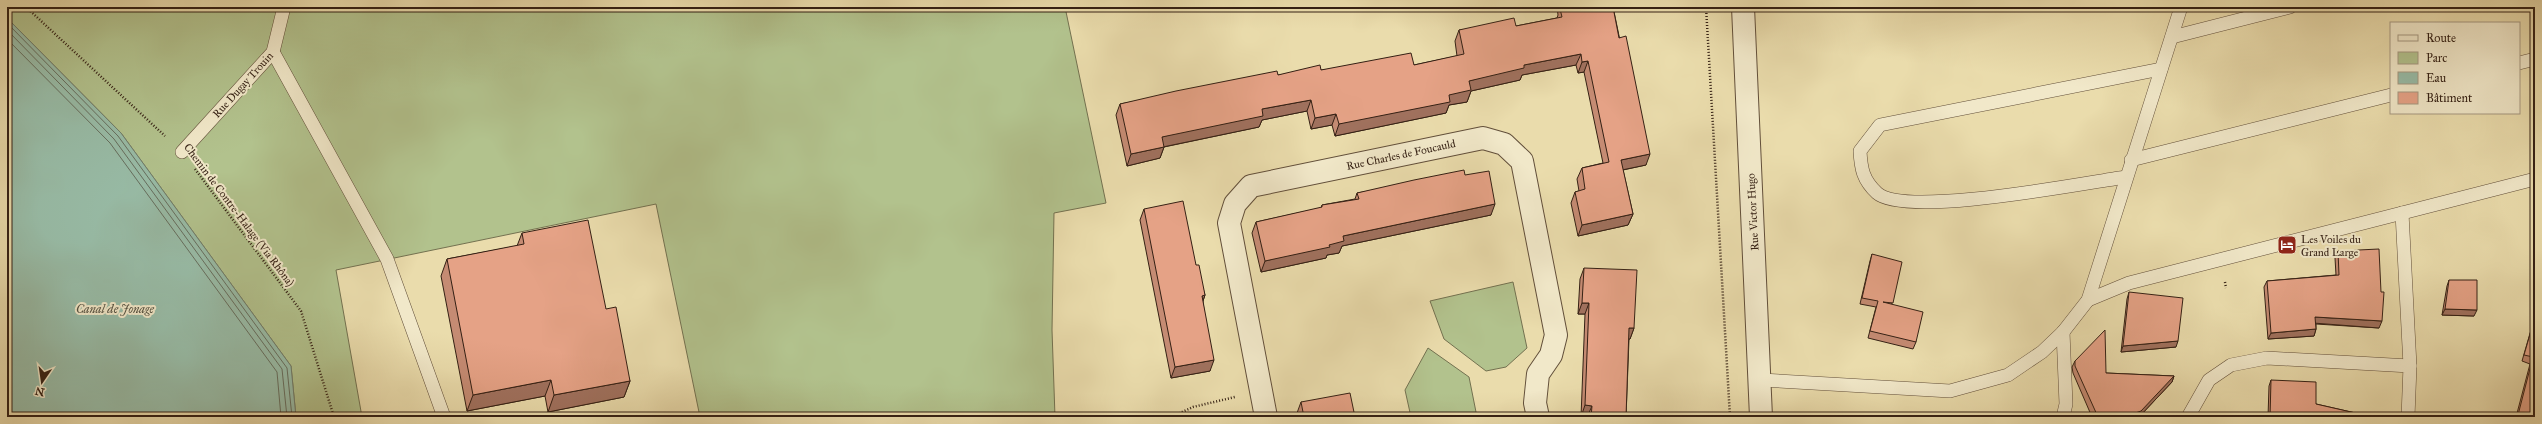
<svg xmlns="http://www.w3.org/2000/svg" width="2542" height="424" font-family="'IM FELL Great Primer',serif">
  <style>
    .green { fill: #b2c28d; stroke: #737150 }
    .water { fill: #98bca7; stroke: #707e6c }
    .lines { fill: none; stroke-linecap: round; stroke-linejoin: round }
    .shore { stroke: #666e5e; stroke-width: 1 }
    .lane-casing { stroke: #624f3a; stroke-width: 14 }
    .street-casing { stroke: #624f3a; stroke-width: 24 }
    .path { stroke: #342014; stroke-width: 2.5; stroke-dasharray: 1 2; stroke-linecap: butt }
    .lane { stroke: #f1e8c9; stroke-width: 13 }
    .street { stroke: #f1e8c9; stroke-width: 22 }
    .wall { fill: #c58b73; stroke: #342014 }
    .shaded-wall { fill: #a0715e; stroke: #342014 }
    .building { fill: #e5a286; stroke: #342014 }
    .labels { text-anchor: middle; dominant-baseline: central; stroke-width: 4; stroke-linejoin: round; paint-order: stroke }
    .street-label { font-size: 11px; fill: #342014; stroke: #f1e8c9 }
    .poi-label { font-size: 11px; fill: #342014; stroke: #f1e8c9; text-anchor: start }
    .water-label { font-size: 12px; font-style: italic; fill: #524f40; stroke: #f1e8c9 }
  </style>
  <rect width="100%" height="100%" fill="#eadcac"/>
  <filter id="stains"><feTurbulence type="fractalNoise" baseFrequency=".005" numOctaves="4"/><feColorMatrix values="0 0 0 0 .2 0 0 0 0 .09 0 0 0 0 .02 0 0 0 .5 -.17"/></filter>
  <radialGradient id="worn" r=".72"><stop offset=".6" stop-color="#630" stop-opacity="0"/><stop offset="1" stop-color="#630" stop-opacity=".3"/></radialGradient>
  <g class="green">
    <polygon points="7,7 1065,7 1106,203 1054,213 1052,330 1055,417 700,417 656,204 336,270 362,417 296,417 291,366 121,133 7,18"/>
    <polygon points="1513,282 1527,348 1506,367 1486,371 1444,339 1430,301"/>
    <polygon points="1428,348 1469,377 1477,417 1411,417 1405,390"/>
  </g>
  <polygon class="water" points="7,18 121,133 291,366 296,417 7,417"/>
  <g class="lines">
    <g class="shore">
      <polyline points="7,23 118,136 287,368 292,417"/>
      <polyline points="7,30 114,139 282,369 287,417"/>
      <polyline points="7,39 110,143 277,372 281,417"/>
    </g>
    <g class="lane-casing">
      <g id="lane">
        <polyline points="2172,37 2290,7"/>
        <polyline points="273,52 387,259 444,417"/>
        <polyline points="2519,63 2535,59"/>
        <polyline points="182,152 273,52 284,7"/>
        <polyline points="2131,160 2391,95"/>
        <path d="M 2126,177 C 2084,183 1905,218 1877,193 C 1863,180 1861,169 1860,151 L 1880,125 L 2161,69"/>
        <polyline points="2402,213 2410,366"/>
        <polyline points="2088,300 2129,283 2535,179"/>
        <polyline points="2063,332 2066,404 2063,417"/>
        <polyline points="1761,380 1950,391 2008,375 2042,352 2063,332 2088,300 2181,7"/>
        <polyline points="2188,417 2209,380 2231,365 2267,358 2410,366 2408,417"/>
      </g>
    </g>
    <g class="street-casing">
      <g id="street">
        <polyline points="1743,7 1761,417"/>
        <polyline points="1266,417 1229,223 1235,204 1251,186 1483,138 1504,144 1522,161 1556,335 1551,355 1538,374 1535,403 1538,417"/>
      </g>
    </g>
    <g class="path">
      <polyline points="26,7 165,136"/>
      <polyline points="1706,7 1730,417"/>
      <polyline points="195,169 301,311 334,417"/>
      <polyline points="2225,282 2226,288"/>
      <polyline points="1171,417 1193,407 1235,397"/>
    </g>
    <use href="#lane" class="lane"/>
    <use href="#street" class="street"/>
  </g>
  <g class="wall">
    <polygon points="1557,7 1613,7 1646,165 1623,170 1633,214 1628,225 1578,236 1571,203 1575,192 1579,191 1577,179 1582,168 1603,163 1584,72 1578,73 1576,65 1522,75 1520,80 1471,91 1467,102 1449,105 1446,113 1335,136 1332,125 1311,129 1307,111 1262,120 1259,127 1164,147 1160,158 1127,166 1116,115 1120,104 1278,75 1321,70 1414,65 1457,56 1455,41 1459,30 1516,26 1557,18 1558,15"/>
    <polygon points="1465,175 1491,215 1342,246 1339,253 1327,255 1326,258 1261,272 1252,233 1256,222 1321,208 1322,205 1355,199 1357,193"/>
    <polygon points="1144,209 1196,265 1205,295 1203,301 1210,371 1171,378 1140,220"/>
    <polygon points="522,233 606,309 630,381 624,397 548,412 545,396 467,411 441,276 447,259 517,246"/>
    <polygon points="2338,251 2379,328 2316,324 2316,329 2314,336 2268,339 2264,287 2267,281 2336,275 2335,258"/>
    <polygon points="1872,254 1892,304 1916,342 1913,349 1868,338 1876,307 1860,304 1870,261"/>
    <polygon points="1584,268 1634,328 1630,339 1629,339 1626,417 1581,417 1585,314 1578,314 1580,279"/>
    <polygon points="2449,280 2474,316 2442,315 2447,286"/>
    <polygon points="2129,292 2176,347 2121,352 2127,299"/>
    <polygon points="2535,316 2535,417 2516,417 2530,364 2522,361"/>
    <polygon points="2075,361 2106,373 2174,376 2172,382 2139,417 2092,417 2073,373 2072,367"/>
    <polygon points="2271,380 2316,404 2373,417 2268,417 2269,386"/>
    <polygon points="1301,402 1355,417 1297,417 1297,413"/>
  </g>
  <g class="shaded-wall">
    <polygon points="1581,54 1576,65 1522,75 1520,80 1471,91 1467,102 1449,105 1446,113 1335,136 1339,124 1469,81 1524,65"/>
    <polygon points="1588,61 1584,72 1578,73 1582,62"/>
    <polygon points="1311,100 1307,111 1262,120 1259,127 1158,148 1162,137 1262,109"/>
    <polygon points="1336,114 1332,125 1311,129 1315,118"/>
    <polygon points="1164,147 1160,158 1127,166 1131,154"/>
    <polygon points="1650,154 1646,165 1617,171 1621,160"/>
    <polygon points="1495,204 1491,215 1342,246 1339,253 1327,255 1326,258 1261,272 1265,261 1329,245 1343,236"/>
    <polygon points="1633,214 1628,225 1578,236 1582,225"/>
    <polygon points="1205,295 1201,306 1202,296"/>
    <polygon points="1582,303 1589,303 1585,314 1578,314"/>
    <polygon points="2445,309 2477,310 2474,316 2442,315"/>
    <polygon points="2315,317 2382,321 2379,328 2313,323"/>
    <polygon points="1629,328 1634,328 1630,339 1625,339"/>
    <polygon points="2316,329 2314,336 2268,339 2271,333"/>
    <polygon points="2178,341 2176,347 2121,352 2123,346"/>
    <polygon points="1214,360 1210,371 1171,378 1175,367"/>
    <polygon points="2174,376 2172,382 2139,417 2124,417"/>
    <polygon points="551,380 545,396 467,411 473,395"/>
    <polygon points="630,381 624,397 548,412 554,395"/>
    <polygon points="1585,405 1592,406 1587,417 1581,417"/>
  </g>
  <g class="building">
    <polygon points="1563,7 1613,7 1619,38 1626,36 1650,154 1621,160 1633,214 1582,225 1575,192 1585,189 1582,168 1609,162 1588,61 1582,62 1581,54 1524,65 1524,68 1469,81 1471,90 1449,95 1450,102 1339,124 1336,114 1315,118 1311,100 1262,109 1263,116 1162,137 1164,147 1131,154 1120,104 1176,91 1277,71 1278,75 1320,65 1321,70 1411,53 1414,65 1464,54 1459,30 1514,18 1516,26 1562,17 1560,9 1563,8"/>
    <polygon points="1464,170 1465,175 1489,171 1495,204 1343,236 1344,241 1329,245 1330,247 1265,261 1256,222 1322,207 1322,205 1359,199 1357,193 1414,180"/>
    <polygon points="1183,201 1196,265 1199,265 1205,295 1202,296 1214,360 1175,367 1144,209"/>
    <polygon points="588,220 606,309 616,307 630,381 554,395 551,380 473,395 447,259 524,244 522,233"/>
    <polygon points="2379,249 2381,292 2384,292 2382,321 2315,317 2316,329 2271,333 2267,281 2339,275 2338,251"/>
    <polygon points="1872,254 1902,262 1893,303 1883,302 1923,312 1916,342 1870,331 1878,301 1862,298"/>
    <polygon points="1584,268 1637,270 1634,328 1629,328 1626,417 1591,417 1592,406 1585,405 1589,303 1582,303"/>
    <polygon points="2449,280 2477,280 2477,310 2445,309"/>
    <polygon points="2129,292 2183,298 2178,341 2123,346"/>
    <polygon points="2535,317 2535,417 2527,417 2518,415 2533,357 2524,355"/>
    <polygon points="2105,330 2106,373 2174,376 2141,411 2124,417 2098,417 2075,366 2075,361"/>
    <polygon points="2271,380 2316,382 2316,404 2373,417 2270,417"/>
    <polygon points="1350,393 1355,417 1304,417 1301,402"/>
  </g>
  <defs>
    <g id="hotel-square" transform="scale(1)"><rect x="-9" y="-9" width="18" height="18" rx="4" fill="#8f2418" stroke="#f1e8c9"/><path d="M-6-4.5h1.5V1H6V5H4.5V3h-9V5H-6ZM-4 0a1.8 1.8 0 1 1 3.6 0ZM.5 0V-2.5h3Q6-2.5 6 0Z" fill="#fff"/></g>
  </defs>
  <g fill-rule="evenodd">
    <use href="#hotel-square" x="2287" y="245"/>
  </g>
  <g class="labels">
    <g class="street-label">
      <text transform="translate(243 85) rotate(-48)">Rue Dugay Trouin</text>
      <text transform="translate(1401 155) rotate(-12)">Rue Charles de Foucauld</text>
      <text transform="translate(1753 212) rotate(-93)">Rue Victor Hugo</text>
      <text transform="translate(239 215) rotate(53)">Chemin de Contre-Halage (Via Rhôna)</text>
    </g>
    <g class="poi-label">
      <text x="2301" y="239">Les Voiles du<tspan x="2301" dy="13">Grand Large</tspan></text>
    </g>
    <g class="water-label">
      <text x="115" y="309">Canal de Jonage</text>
    </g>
  </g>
  <rect width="2542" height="424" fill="none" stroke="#eadcac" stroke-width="24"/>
  <rect x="8" y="8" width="2526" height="408" fill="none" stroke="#342014" stroke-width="2"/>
  <rect x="12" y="12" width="2518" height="400" fill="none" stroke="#342014"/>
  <rect x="2390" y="22" width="130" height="92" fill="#f1e8c9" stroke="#a59881"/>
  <rect x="2398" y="35" width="20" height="6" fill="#f1e8c9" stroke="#a59881"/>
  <text x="2426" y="42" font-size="12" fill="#342014">Route</text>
  <rect x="2398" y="52" width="20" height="12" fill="#b2c28d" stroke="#a59881"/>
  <text x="2426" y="62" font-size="12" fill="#342014">Parc</text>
  <rect x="2398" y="72" width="20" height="12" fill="#98bca7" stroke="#a59881"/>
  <text x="2426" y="82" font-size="12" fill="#342014">Eau</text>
  <rect x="2398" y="92" width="20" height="12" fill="#e5a286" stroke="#a59881"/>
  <text x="2426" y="102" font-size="12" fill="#342014">Bâtiment</text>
  <g transform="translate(42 382) rotate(193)" stroke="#f1e8c9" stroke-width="3" paint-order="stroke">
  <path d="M0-3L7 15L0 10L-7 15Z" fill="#342014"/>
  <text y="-6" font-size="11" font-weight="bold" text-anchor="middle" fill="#342014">N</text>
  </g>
  <rect width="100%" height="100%" filter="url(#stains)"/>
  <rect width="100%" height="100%" fill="url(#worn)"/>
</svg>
